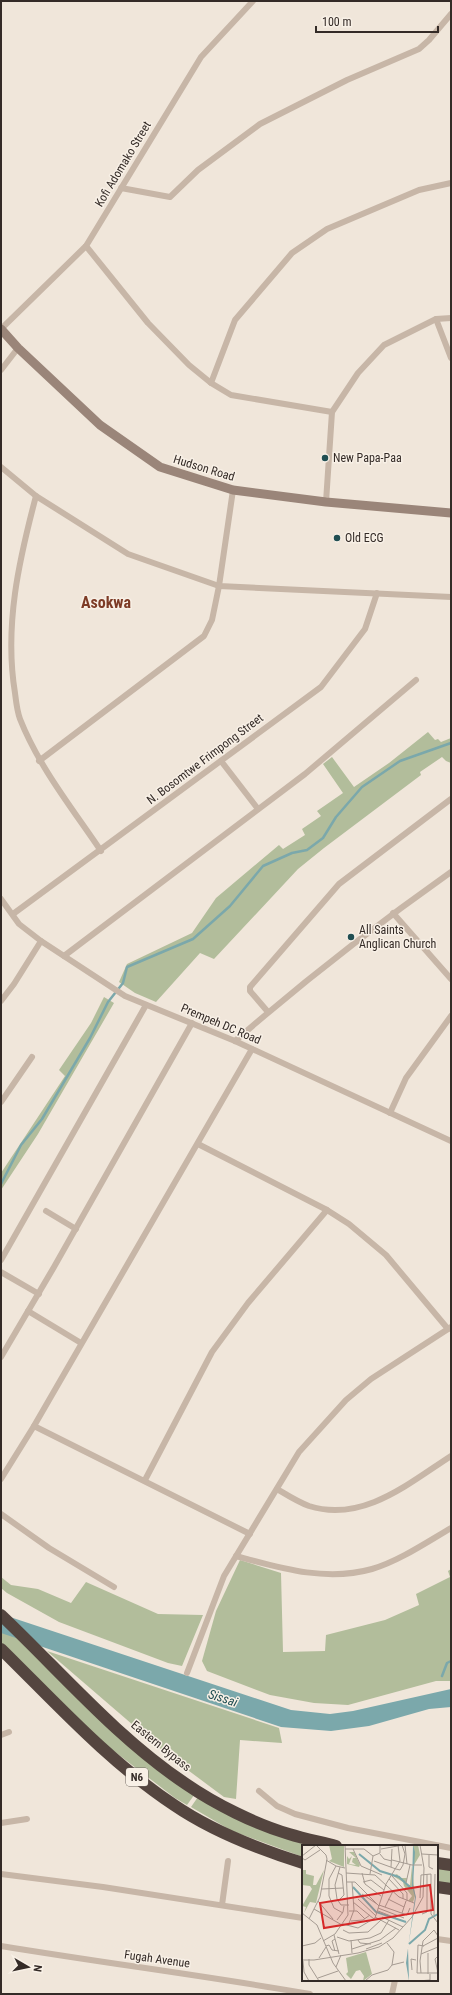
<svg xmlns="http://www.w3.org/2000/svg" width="452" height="1995" font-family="'Roboto Condensed',sans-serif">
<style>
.green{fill:#b2bd9b}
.water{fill:#7ba8ab}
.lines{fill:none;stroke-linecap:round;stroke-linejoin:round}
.stream{stroke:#7ba8ab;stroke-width:2.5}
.street{stroke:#c7b6a7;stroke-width:6}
.secondary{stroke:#9a8579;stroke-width:9}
.highway{stroke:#54453f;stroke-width:12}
.poi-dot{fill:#204e52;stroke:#f8f0e6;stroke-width:1.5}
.labels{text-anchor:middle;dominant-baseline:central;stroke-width:3;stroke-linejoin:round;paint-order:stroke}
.shield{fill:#f8f0e6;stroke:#6f6660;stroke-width:1}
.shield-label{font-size:11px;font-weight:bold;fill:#342b27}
.street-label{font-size:12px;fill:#342b27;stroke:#f8f0e6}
.poi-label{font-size:12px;fill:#342b27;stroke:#f8f0e6;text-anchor:start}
.water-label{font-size:13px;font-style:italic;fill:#204e52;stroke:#f8f0e6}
.district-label{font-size:16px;font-weight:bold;fill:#7d3b26;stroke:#f8f0e6}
.inset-river{fill:none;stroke:#7ba8ab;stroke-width:2}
.inset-road{fill:none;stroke:#a59b92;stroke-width:1}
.view{fill:#d62828;fill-opacity:0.15;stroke:#d62828;stroke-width:2}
.inset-edge{fill:none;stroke:#342b27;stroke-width:2}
</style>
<rect width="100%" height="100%" fill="#f0e6da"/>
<g class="green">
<polygon points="428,732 435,740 438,739 441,742 451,738 451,763 446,761 442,757 420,772 421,775 324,848 298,869 214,959 200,953 156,1002 135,993 119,982 127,964 192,933 216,898 279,845 283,849 305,835 302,829 321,816 317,811 343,793 323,764 332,757 354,787 389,763"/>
<polygon points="104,997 114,1003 38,1134 1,1190 1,1173 65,1076 59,1070 91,1023"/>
<polygon points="240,1560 281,1573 283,1652 325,1651 326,1635 385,1620 419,1605 416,1594 450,1577 448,1571 451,1569 451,1681 436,1681 348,1705 314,1703 270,1695 207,1671 202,1661 216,1611"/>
<polygon points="1,1577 11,1585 38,1589 71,1603 86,1582 158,1614 203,1615 182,1666 168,1663 59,1622 7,1593 1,1588"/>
<polygon points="1,1622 197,1791 187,1805 175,1798 106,1745 1,1643"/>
<polygon points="47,1651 279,1728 282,1743 240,1740 236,1799 224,1797 169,1756"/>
<polygon points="200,1794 320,1846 303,1846 303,1857 232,1831 191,1807"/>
<polygon points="437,1866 451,1868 451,1884 437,1882"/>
</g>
<polygon class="water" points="1,1614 291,1710 330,1714 353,1711 451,1689 451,1707 429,1709 369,1726 331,1731 281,1727 1,1633"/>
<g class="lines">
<g class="stream">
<polyline points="1,1184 21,1145 42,1119 90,1038 108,1002 123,983 127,967 193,939 230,906 263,866 292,853 307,850 323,838 336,817 362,787 400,761 451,743"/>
<polyline points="442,1676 447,1663 451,1661"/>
</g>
<g class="street">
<polyline points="121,188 170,197 198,170 260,124 347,80 419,49 429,40 451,14"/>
<polyline points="86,246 148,323 189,365 211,383 231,395 332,412"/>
<polyline points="436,319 451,358"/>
<polyline points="1,329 86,246 201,57 253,1"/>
<polyline points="1,370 18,348"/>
<polyline points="211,383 235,320 292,253 327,229 419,190 451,183"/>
<polyline points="1,467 36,496 128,554 219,586 451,597"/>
<path d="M36 496C19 560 4 626 15 693 16 701 17 711 20 719 39 767 72 808 101 851"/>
<polyline points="326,502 332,412 358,373 384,345 436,319 451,318"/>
<polyline points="39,761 204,636 212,620 219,586 233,490"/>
<polyline points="221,761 258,809"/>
<polyline points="1,899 19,924 41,941 125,996 235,1041 451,1141"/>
<polyline points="393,913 451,979"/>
<polyline points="13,914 321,687 365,629 377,593"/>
<polyline points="64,956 305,774 416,680"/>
<polyline points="1,1001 14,984 41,941"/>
<polyline points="268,1012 250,991 250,987 339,884 451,799"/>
<path d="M235 1041C304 981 376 925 451 872"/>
<polyline points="1,1102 32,1057"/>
<polyline points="390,1113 406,1078 451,1016"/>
<polyline points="198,1144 327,1210 349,1224 386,1255 448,1329"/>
<polyline points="46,1211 76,1229"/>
<polyline points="1,1260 146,1005"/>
<polyline points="1,1272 39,1294"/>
<polyline points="28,1311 81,1343"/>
<polyline points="1,1357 54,1267 192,1023"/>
<polyline points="34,1426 250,1534"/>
<polyline points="1,1479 34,1426 252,1049"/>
<polyline points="145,1480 212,1352 248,1303 327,1210"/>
<path d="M277 1489C287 1495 298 1502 309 1506 363 1523 409 1483 451 1456"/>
<polyline points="1,1514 49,1548 114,1587"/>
<path d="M236 1556C280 1568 326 1582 372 1569 399 1561 427 1542 451 1528"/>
<polyline points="187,1673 224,1576 299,1452 346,1400 371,1379 451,1327"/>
<polyline points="1,1735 9,1732"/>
<polyline points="259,1791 277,1806 295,1814 348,1828 451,1848"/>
<polyline points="1,1823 27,1819"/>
<polyline points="1,1874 103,1887 303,1918"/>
<polyline points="222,1905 228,1861"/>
<polyline points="437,1939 451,1941"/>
<path d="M1 1946C104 1963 207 1976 310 1994"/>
<polyline points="392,1994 395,1980"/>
</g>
<polyline class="secondary" points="1,329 18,348 100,425 160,467 233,490 326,502 451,513"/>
<g class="highway">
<path d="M1 1615C61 1672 117 1738 186 1784 215 1804 255 1824 289 1834 305 1839 321 1842 336 1846"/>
<path d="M1 1649C56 1703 109 1762 174 1805 212 1831 258 1849 303 1863"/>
<polyline points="437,1863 451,1865"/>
<polyline points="437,1887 451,1889"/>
</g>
</g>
<g class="poi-dot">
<circle cx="325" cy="458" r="4"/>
<circle cx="337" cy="538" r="4"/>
<circle cx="351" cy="937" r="4"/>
</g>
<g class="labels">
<rect class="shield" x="126" y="1768" width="22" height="18" rx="3"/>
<g class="shield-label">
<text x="137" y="1777">N6</text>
</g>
<g class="street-label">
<text transform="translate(123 164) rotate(-59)">Kofi Adomako Street</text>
<text transform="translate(204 468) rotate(17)">Hudson Road</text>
<text transform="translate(205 759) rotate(-37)">N. Bosomtwe Frimpong Street</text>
<text transform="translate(221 1024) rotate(23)">Prempeh DC Road</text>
<text transform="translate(161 1746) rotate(39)">Eastern Bypass</text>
<text transform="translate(157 1959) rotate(8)">Fugah Avenue</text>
</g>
<g class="poi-label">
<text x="333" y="458">New Papa-Paa</text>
<text x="345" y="538">Old ECG</text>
<text x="359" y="930">All Saints<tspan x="359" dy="14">Anglican Church</tspan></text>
</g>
<g class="water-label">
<text transform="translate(223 1698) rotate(18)">Sissai</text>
</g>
<g class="district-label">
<text x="106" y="602">Asokwa</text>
</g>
</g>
<g transform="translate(302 1845)">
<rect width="136" height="136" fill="#f0e6da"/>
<path d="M27 0H42V22L27 16 30 14ZM111 0H116L118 10 112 20ZM47 7H52L58 20 57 22 45 19V11L47 14 50 11 47 19 54 20 50 17 51 13H54ZM110 21 113 51 111 57 106 56 110 51 102 41 101 37 91 31 95 29 98 33H105L104 39 108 40ZM0 25H4V29L12 31 11 40H14L22 25 14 58 8 57 2 68 4 62 0 61 10 44 8 41 0 40ZM64 107 70 129 61 136 62 131 58 125 54 126 49 134 44 129 46 127 44 113Z" fill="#b2bd9b"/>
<path d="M111 0 113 7 111 40 114 52 106 103 107 136 104 118 113 52 110 41Z" fill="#7ba8ab"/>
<path class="inset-river" d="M57 9 78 26 97 32 110 44M51 42 74 67 104 77M107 99 123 85 127 74 136 69"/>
<path class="inset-road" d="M103 0 105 19M43 4H62L71 11 78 8V0M51 4 59 21 80 30M79 4 101 0M78 9 82 14 90 16M120 9 136 10M127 10V22L131 24M0 11 14 0M0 13 3 15 18 5M24 15 34 21 43 23M90 15 110 20H120M72 16 94 24M34 21 27 34V51L32 63 41 68M38 22 33 40 35 54 39 60H47M89 22 90 4M94 24 98 25 101 20 103 9 100 0M44 28 73 30 97 52 112 58M60 28 63 39 79 51M68 29 71 11M129 29V69L136 78M90 31 105 48V56M87 34 101 49V54M45 37H53L77 61M61 37 69 35 82 45M104 38 108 20M20 44 41 43M60 49 75 59M118 53 119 30 129 29M56 54 74 71M86 54 102 62M16 56 31 74M36 56 42 50 40 30 36 28M51 57 72 74M77 60 105 70 108 63M83 62 91 46M76 63 102 73M12 64 40 80M47 66H55L63 74M76 66 94 73M0 68 15 80 31 118 44 136M100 68 104 56M120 69 125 67V29M132 70 133 29M73 72 97 85M80 72 101 82M7 74 18 52 25 14 24 10 14 0M35 75 41 67 42 61M49 76 61 75 68 70M41 79 56 83 73 73 84 39 98 16 96 0M46 81 52 65 50 37M41 85 47 88 66 87 79 75M32 90 37 109M35 92 47 96 68 93 79 88 87 75M33 94 30 96 33 106M49 95 50 108M56 95 58 98 69 99M21 96 33 89 46 70 43 0M85 98 92 107 90 120M0 101 13 98 19 93M24 101 27 100 30 105 37 106M121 101 136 93M122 101 116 100 115 128H136M50 104 78 95 94 83M64 104 80 98M119 109 136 102M17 113 24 102M7 114V120L17 136M0 115H12L56 108 77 102 91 93 110 72 121 52 122 23 118 0M1 116 2 127 7 136M34 122 39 110M110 125 109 114 114 115M119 128 118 116 121 96 132 85 136 91M136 128 133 114 136 111M126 129V108M16 133 36 126M63 136 70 130 86 125 90 120 102 117M116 136 128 135V129"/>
<path class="view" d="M128 40 131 65 22 83 18 58Z"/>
<rect width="136" height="136" class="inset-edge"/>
</g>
<rect width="452" height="1995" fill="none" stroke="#342b27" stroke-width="4"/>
<g transform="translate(28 1967) rotate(99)" stroke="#f8f0e6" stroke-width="3" paint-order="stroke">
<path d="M0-3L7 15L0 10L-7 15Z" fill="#342b27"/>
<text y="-6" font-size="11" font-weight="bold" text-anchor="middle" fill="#342b27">N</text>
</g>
<path d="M316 26v6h122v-6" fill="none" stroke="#342b27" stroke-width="2"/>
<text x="322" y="26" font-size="12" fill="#342b27" stroke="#f8f0e6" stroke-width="3" paint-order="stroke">100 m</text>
</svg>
